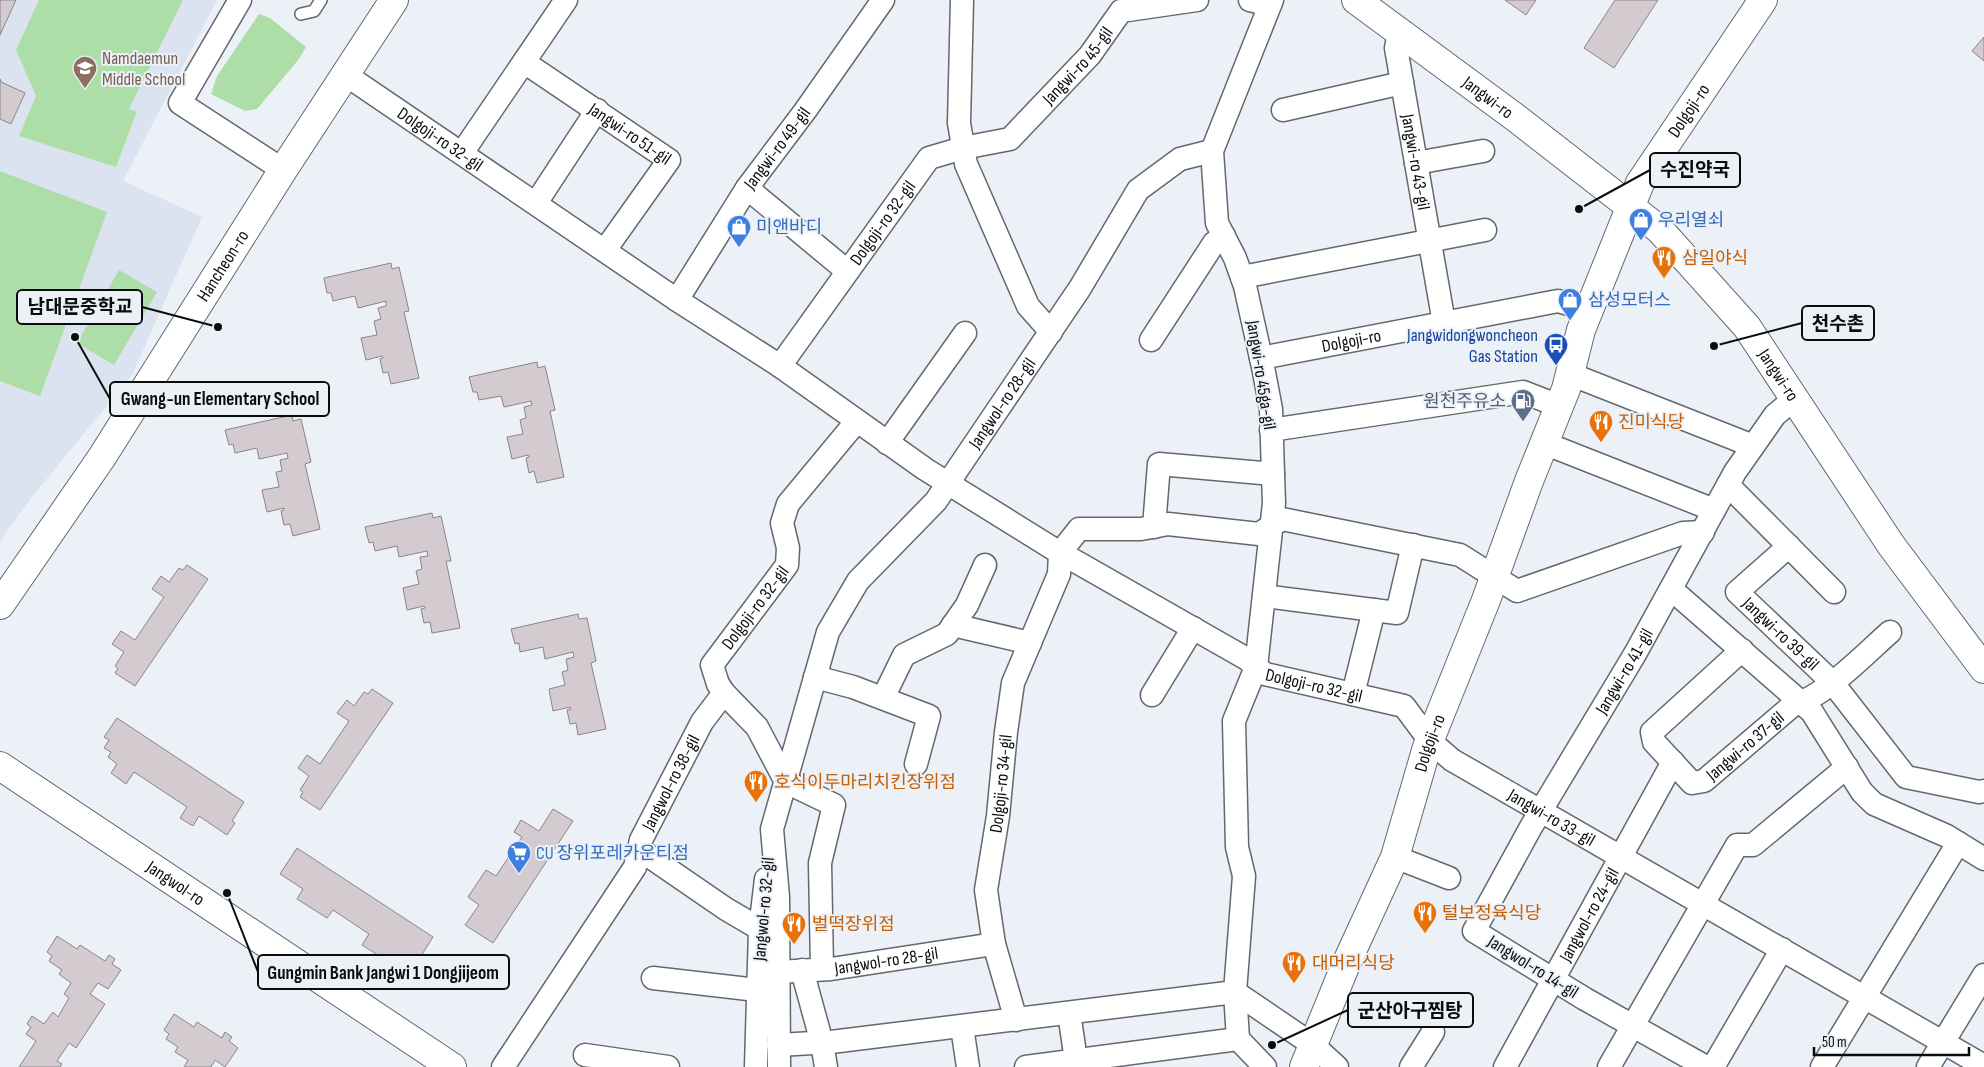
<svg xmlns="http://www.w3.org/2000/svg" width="1984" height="1067" font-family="'Sofia Sans Condensed','Noto Sans KR',sans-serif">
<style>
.built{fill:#dae3ef}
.green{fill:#aedea7}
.building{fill:#d3cbcf;stroke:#8b8488}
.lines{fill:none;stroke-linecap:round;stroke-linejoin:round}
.lane-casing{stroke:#64686e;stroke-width:14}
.street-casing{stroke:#64686e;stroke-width:25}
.secondary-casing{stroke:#64686e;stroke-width:30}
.lane{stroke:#fff;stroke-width:11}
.street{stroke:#fff;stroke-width:22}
.secondary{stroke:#fff;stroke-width:28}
.labels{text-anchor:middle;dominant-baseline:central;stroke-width:4;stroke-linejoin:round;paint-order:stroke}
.education-label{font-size:18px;fill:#785e54;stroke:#ecf0f7;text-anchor:start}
.street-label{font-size:18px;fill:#0b0c0e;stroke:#ecf0f7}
.shop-label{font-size:18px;fill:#366cbe;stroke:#ecf0f7;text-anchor:start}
.food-label{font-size:18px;fill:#c56008;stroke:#ecf0f7;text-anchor:start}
.transit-label{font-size:18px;fill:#164399;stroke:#ecf0f7;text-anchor:end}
.service-label{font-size:18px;fill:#4e5e75;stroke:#ecf0f7;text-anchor:end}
.leader{fill:none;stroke:#0b0c0e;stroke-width:2}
.callout-dot{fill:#0b0c0e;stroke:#ecf0f7;stroke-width:2}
.callout{fill:#ecf0f7;stroke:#0b0c0e;stroke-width:2}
.callout-label{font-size:19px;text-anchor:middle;font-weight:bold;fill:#0b0c0e}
</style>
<rect width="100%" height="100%" fill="#ecf0f7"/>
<polygon class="built" points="0,0 217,0 123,181 202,217 132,375 31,498 0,541"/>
<g class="green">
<polygon points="39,0 183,0 129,109 137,111 116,167 19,136 36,96 16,50"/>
<polygon points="259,14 270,18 306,47 299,59 257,109 245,111 211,94 217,76"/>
<polygon points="0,171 107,212 40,396 0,381"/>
<polygon points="119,270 157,292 114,365 77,343"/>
</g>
<g class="building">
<polygon points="0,0 16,0 0,35"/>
<polygon points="1505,0 1536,0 1526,15"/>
<polygon points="1615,0 1658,0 1614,68 1584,48"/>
<polygon points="1984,37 1984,61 1972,51"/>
<polygon points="0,79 1,82 25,93 11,124 0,119"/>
<polygon points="391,263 392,269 399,267 409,311 404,312 419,378 391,384 388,372 383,373 380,359 383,358 382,356 366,360 361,338 377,335 374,321 381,319 378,308 386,306 386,301 358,308 355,296 333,301 331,293 327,293 324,278"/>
<polygon points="537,362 538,368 545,366 555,410 550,411 564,477 537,483 534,471 529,473 526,458 529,457 528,455 512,459 507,437 523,434 520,420 526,418 524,407 532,405 531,401 504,407 501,396 479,400 477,392 473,392 469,377"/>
<polygon points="292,415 293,421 301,419 311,462 305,464 320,529 293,536 290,524 284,525 281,511 284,510 284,508 267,512 262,490 279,487 276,472 282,471 280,460 288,458 287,453 259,459 257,448 235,453 233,444 229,445 225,430"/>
<polygon points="432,513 433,518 441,516 451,561 446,561 460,628 432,633 430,622 424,623 421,609 425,608 424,606 407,610 403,588 419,584 416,571 422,569 420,557 428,556 427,551 399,557 397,546 375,551 373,542 369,543 365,527"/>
<polygon points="187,565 208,579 135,686 115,673 118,668 115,666 124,652 112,644 121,631 135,640 164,597 152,589 161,576 169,582 179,568 183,570"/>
<polygon points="578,614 579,619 587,618 596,661 591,663 606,729 578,735 576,723 570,724 567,710 571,709 570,707 553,711 549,689 565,685 562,672 568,670 566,659 574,657 573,652 545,659 543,647 520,652 519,643 515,644 511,629"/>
<polygon points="372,689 393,703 320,810 300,797 303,792 300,790 309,776 298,768 307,755 320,764 349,721 337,713 347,700 354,706 364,692 368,694"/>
<polygon points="117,718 244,802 232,821 235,823 227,835 199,816 193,826 180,818 187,807 134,772 126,784 111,773 117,764 108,757 111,752 104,748 109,740 104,737"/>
<polygon points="553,809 573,821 493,943 465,925 479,905 468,897 486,870 496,876 522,837 514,832 521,820 539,831"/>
<polygon points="297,848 433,937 414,967 400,958 395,966 362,945 369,934 333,910 327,918 297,899 303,889 280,874"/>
<polygon points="57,936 77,949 80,945 105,961 109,955 115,959 112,964 121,970 108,989 98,983 90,994 105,1004 76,1048 69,1043 57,1061 62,1064 60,1067 19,1067 36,1041 26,1034 31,1027 27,1024 32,1016 44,1024 53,1012 58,1017 69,998 64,994 71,983 59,974 62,970 49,961 52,956 47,952"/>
<polygon points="174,1014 194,1027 197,1022 222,1038 225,1032 232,1037 229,1041 238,1048 225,1067 215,1060 211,1067 184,1067 188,1060 175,1052 178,1047 166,1039 169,1034 164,1030"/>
</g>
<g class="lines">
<defs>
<polyline id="lane" points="301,14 314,11 321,0"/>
<g id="street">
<polyline points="240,0 180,103 283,170"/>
<polyline points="962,0 959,123 966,164 1028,306 1051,332"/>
<polyline points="1250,0 1270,5"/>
<path id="s1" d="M1399 32 1396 48 1444 323"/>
<path id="s2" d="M524 62 669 160 605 250"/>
<path id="s3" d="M346 75 677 300 780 366 925 469 1052 548 1247 659 1265 674 1404 706 1430 741 1452 760 1984 1066"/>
<polyline points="1283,110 1402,83"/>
<polyline points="462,153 566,0"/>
<polyline points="1416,163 1483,151"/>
<polyline points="747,188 847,271"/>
<polyline points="536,203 597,110"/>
<polyline points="1242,277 1485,230"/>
<path id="s4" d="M677 300 747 188 805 111 883 0"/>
<polyline points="1151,340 1214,243 1224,236"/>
<path id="s5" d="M1261 358 1558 301 1589 310"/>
<path id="s6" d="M780 366 929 158 963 148 1010 139 1090 55 1121 11 1197 0"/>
<polyline points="1570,374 1753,446"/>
<polyline points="1271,430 1523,392 1559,406"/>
<polyline points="887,443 965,333"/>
<polyline points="1544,443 1714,510"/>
<polyline points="1728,485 1834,592"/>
<polyline points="1154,527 1159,464 1273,474"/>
<path id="s7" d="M1789 546 1737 592 1832 682 1906 777 1979 792 1984 791"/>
<polyline points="1671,589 1812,712 1862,792 1874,804 1947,836 1984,859"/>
<polyline points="1264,596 1397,613 1413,545"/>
<polyline points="953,625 967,605 985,565"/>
<path id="s8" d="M1742 650 1652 732 1654 742 1692 783 1704 781 1793 705C1824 697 1866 653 1890 632"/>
<polyline points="815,677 853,687 929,716 916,764"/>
<polyline points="1353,694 1374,610"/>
<polyline points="1152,695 1193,628"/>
<polyline points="883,698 904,655 947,634 953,625 1030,643"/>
<polyline points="640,850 726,909 760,929"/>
<polyline points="1395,857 1449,878"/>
<path id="s9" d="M822 969 820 863 834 805 786 782 757 727 724 693 718 684 712 665 787 565 788 548 782 523 788 504 856 422"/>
<polyline points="802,970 822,1043 826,1067"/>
<path id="s10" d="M778 972 831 969 994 944"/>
<polyline points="653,978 757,990"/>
<polyline points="1069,1013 1077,1067"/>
<path id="s11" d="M1016 1020 994 944 986 890 998 816 1006 732 1013 683 1059 574 1060 553 1079 529H1141L1168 524 1259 534 1282 519 1460 555 1517 591 1683 533 1703 532"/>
<polyline points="962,1027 968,1067"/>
<polyline points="1238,1039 1235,992 1244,876 1237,847 1234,721 1256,667 1274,503 1273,474 1271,409 1263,367 1245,286 1235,258 1217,223 1212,151 1272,0"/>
<polyline points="778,1045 831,1042 1235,992 1313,1045 1337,1067"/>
<polyline points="585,1055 668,1067"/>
<path id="s12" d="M503 1067 635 867 641 840 702 722 724 693"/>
<polyline points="756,1067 760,929 766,879"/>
<path id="s13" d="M779 1067 778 897 772 829 828 632 858 581 936 501 1080 288 1138 190 1180 159 1212 151"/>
<polyline points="1026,1067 1238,1039 1265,1067"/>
<polyline points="1411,1067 1433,1032"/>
<path id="s14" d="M1505 1067 1673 762"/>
<polyline points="1609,1067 1737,845 1753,845 1847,767"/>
<path id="s15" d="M1706 1067 1585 999 1474 931 1531 827 1635 654 1735 472 1775 415 1794 399"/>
<polyline points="1713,1067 1782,949"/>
<polyline points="1822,1067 1958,843"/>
<polyline points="1928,1067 1984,975"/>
</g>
<g id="secondary">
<path id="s16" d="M1356 0 1516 118 1660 230 1747 327 1891 545 1984 669"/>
<path id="s17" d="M0 605 102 457 283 170 394 0"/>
<path id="s18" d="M0 766 452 1067"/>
<path id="s19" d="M1304 1067 1346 964 1395 857 1427 747 1486 600 1529 481 1566 389 1581 330 1640 183 1763 0"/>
</g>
</defs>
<use href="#lane" class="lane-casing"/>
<use href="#street" class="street-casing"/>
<use href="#secondary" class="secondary-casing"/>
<use href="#lane" class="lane"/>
<use href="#street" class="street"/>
<use href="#secondary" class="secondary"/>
</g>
<defs>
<symbol id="school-pin" viewBox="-11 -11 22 30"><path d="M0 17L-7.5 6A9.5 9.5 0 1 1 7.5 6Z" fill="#8d6e63" stroke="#ecf0f7"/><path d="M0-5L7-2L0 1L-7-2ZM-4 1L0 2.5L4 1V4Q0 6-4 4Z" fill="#fff"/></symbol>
<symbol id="shop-pin" viewBox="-11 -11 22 30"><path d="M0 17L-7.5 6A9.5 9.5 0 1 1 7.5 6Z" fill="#3f7fe0" stroke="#ecf0f7"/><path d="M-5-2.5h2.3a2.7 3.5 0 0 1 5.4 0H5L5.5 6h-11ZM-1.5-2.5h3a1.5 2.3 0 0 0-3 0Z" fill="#fff"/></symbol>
<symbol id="restaurant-pin" viewBox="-11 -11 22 30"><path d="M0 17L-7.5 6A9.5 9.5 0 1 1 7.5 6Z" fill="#e8710a" stroke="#ecf0f7"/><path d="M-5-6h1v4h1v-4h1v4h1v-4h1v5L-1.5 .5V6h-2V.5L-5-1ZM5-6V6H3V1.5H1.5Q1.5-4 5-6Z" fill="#fff"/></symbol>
<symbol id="bus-pin" viewBox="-11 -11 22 30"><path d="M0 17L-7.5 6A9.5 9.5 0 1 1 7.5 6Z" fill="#1a4fb4" stroke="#ecf0f7"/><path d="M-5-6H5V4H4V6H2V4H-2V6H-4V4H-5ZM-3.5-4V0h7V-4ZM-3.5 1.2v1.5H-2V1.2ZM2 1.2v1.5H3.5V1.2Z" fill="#fff"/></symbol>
<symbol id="fuel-pin" viewBox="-11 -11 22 30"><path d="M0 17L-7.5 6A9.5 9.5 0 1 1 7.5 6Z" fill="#5c6f8a" stroke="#ecf0f7"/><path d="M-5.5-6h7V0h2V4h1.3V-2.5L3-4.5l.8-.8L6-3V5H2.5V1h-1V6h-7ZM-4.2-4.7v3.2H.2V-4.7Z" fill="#fff"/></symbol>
<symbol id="supermarket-pin" viewBox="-11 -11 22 30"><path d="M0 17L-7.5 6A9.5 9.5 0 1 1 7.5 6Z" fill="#3f7fe0" stroke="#ecf0f7"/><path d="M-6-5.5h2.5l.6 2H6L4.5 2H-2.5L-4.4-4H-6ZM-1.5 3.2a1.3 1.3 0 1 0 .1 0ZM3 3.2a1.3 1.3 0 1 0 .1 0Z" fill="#fff"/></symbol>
</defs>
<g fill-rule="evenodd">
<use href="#school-pin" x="71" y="54" width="28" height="38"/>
<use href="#shop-pin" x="1627" y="206" width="28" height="38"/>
<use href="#shop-pin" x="725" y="213" width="28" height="38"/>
<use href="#restaurant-pin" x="1650" y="244" width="28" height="38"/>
<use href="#shop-pin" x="1556" y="286" width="28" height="38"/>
<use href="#bus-pin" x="1542" y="331" width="28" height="38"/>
<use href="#fuel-pin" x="1509" y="387" width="28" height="38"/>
<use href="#restaurant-pin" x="1587" y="408" width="28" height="38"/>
<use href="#restaurant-pin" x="742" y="768" width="28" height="38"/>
<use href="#supermarket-pin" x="505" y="839" width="28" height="38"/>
<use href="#restaurant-pin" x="1411" y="899" width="28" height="38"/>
<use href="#restaurant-pin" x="780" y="910" width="28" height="38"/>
<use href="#restaurant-pin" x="1280" y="949" width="28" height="38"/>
</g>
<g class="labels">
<g class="education-label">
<text x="102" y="58">Namdaemun<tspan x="102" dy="21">Middle School</tspan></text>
</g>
<g class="street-label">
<text stroke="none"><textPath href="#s6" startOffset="439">Jangwi-ro 45-gil</textPath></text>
<text stroke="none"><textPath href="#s16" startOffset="164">Jangwi-ro</textPath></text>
<text stroke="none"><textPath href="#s19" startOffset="1034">Dolgoji-ro</textPath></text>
<text stroke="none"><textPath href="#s2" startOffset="128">Jangwi-ro 51-gil</textPath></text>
<text stroke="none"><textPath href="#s3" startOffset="114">Dolgoji-ro 32-gil</textPath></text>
<text stroke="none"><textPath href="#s4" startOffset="182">Jangwi-ro 49-gil</textPath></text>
<text stroke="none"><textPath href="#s1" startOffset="132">Jangwi-ro 43-gil</textPath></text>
<text stroke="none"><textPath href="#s6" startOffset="176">Dolgoji-ro 32-gil</textPath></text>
<text stroke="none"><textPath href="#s17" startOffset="406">Hancheon-ro</textPath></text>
<text stroke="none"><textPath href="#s5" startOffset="92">Dolgoji-ro</textPath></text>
<text transform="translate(1261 375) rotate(81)">Jangwi-ro 45ga-gil</text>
<text stroke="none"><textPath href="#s16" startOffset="569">Jangwi-ro</textPath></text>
<text stroke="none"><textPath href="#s13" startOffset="732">Jangwol-ro 28-gil</textPath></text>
<text stroke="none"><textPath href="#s9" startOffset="431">Dolgoji-ro 32-gil</textPath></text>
<text stroke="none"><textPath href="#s7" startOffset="130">Jangwi-ro 39-gil</textPath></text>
<text stroke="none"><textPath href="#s15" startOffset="569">Jangwi-ro 41-gil</textPath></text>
<text stroke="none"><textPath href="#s3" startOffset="1148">Dolgoji-ro 32-gil</textPath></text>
<text stroke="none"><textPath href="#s19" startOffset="348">Dolgoji-ro</textPath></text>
<text stroke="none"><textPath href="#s8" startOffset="254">Jangwi-ro 37-gil</textPath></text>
<text stroke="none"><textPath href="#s12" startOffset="332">Jangwol-ro 38-gil</textPath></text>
<text stroke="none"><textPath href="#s11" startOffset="241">Dolgoji-ro 34-gil</textPath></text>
<text stroke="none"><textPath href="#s3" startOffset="1428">Jangwi-ro 33-gil</textPath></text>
<text stroke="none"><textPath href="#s18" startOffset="211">Jangwol-ro</textPath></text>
<text transform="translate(764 909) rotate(-85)">Jangwol-ro 32-gil</text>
<text stroke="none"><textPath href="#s14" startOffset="174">Jangwol-ro 24-gil</textPath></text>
<text stroke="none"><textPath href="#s10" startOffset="109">Jangwol-ro 28-gil</textPath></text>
<text transform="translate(1533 967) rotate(32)">Jangwol-ro 14-gil</text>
</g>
<g class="shop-label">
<text x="1658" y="220">우리열쇠</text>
<text x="756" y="227">미앤바디</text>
<text x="1588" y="300">삼성모터스</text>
<text x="536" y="853">CU 장위포레카운티점</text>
</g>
<g class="food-label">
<text x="1682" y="258">삼일야식</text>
<text x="1618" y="422">진미식당</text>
<text x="774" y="782">호식이두마리치킨장위점</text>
<text x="1442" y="913">털보정육식당</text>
<text x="812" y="924">벌떡장위점</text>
<text x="1312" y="963">대머리식당</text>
</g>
<g class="transit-label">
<text x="1538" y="335">Jangwidongwoncheon<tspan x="1538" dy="21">Gas Station</tspan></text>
</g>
<g class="service-label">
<text x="1506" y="401">원천주유소</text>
</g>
</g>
<path class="leader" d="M1579 209L1650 170M218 327L142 307M1714 346L1802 323M75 337L110 399M227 893L258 972M1272 1045L1348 1010"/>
<g class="callout-dot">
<circle cx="1579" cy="209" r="5"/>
<circle cx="218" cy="327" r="5"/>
<circle cx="1714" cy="346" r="5"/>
<circle cx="75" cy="337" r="5"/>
<circle cx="227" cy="893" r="5"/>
<circle cx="1272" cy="1045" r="5"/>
</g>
<g class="callout">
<rect x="1650" y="153" width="90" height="34" rx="5"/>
<rect x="17" y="290" width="125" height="34" rx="5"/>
<rect x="1802" y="306" width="72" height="34" rx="5"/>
<rect x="110" y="382" width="219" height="34" rx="5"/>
<rect x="258" y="955" width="251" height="34" rx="5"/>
<rect x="1348" y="993" width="125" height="34" rx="5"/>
</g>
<g class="callout-label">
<text x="1695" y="176">수진약국</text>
<text x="80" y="313">남대문중학교</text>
<text x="1838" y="330">천수촌</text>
<text x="220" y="405">Gwang-un Elementary School</text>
<text x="383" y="979">Gungmin Bank Jangwi 1 Dongjijeom</text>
<text x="1410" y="1017">군산아구찜탕</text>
</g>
<path d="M1814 1047v8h155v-8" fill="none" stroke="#0b0c0e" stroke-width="2.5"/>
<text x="1822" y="1047" font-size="15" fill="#0b0c0e" stroke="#ecf0f7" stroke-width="4" paint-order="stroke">50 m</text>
</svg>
